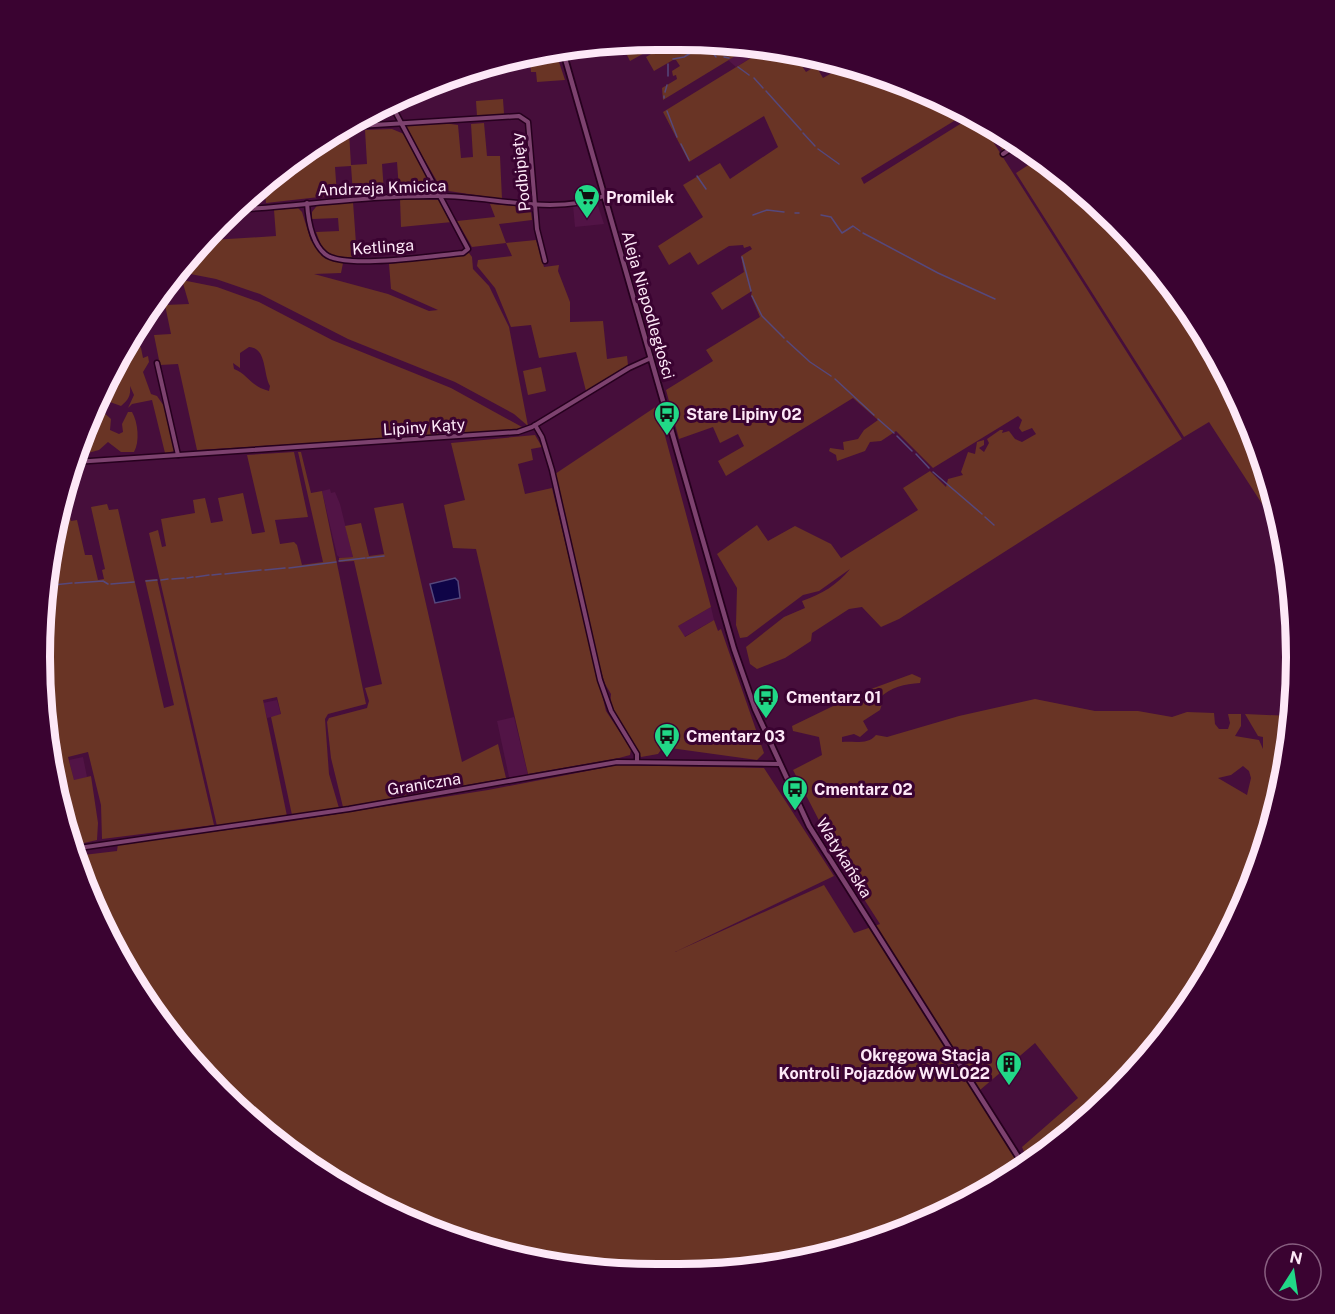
<svg xmlns="http://www.w3.org/2000/svg" width="1335" height="1314" font-family="'Public Sans',sans-serif">
<style>
.built{fill:#521446}
.green{fill:#693425;fill-rule:evenodd}
.water{fill:#0f0447;stroke:#56487c;stroke-width:1.5}
.lines{fill:none;stroke-linecap:round;stroke-linejoin:round}
.stream{stroke:#56487c;stroke-width:1.5}
.minor-casing{stroke:#26001e;stroke-width:7}
.tertiary-casing{stroke:#26001e;stroke-width:8}
.minor{stroke:#7d426f;stroke-width:4}
.tertiary{stroke:#7d426f;stroke-width:4.5}
.labels{text-anchor:middle;dominant-baseline:central;stroke-width:6;stroke-linejoin:round;paint-order:stroke}
.street-label{font-size:16px;fill:#fde8f7;stroke:#3a0331}
.poi-label{font-size:16px;font-weight:bold;fill:#fde8f7;stroke:#3a0331;text-anchor:start}
.rim{fill:none;stroke:#fde8f7;stroke-width:8}
</style>
<rect width="100%" height="100%" fill="#460e3b"/>
<g class="built">
<polygon points="755,44 769,47 736,67 728,60"/>
<polygon points="597,203 604,224 575,227 573,205"/>
<polygon points="330,489 331,493 335,492 340,504 353,557 340,558 337,555 322,491"/>
<polygon points="711,607 714,620 684,637 678,626"/>
<polygon points="277,700 281,715 267,718 263,703"/>
<polygon points="514,717 528,775 512,778 509,777 497,721"/>
<polygon points="83,757 87,777 74,781 69,760"/>
</g>
<g class="green">
<polygon points="657,39 668,40 630,61 621,43"/>
<polygon points="674,40 755,44 663,100 662,88 677,79 676,75 673,76 672,71 680,66 676,60 673,60 654,71 646,57"/>
<path d="M769 47 815 58 802 66 806 72 816 66 823 78 846 65 877 72 967 113 861 178 864 184 973 116 978 118 1182 439 899 619 881 627 862 607 849 609 812 633 811 641 785 658 757 669 750 664 746 647 784 617 805 608 802 601C822 594 837 585 850 569L819 591 803 595 747 637 740 638 736 625 737 588 717 554 757 525 768 541 795 526 831 544 841 558 918 510 903 488 930 471 946 487 948 479 963 475 961 472 968 452 975 454 977 442 984 440V445L979 448 984 452 989 443 987 439 1000 430H1003L1002 433 1009 431 1015 439 1022 442 1036 434 1032 428 1022 432 1019 428 1022 420 1018 416 933 468 896 431 881 441 870 442 865 451 837 461 836 455 829 451 830 448 844 450 843 442 858 439 864 430 878 420 853 398 726 476 718 461 744 446 738 434 720 443 713 427 679 439 666 390 713 361 706 350 760 317 751 296 752 291 722 310 711 293 744 272 741 256 752 249 750 246 744 248 743 245 729 246 698 265 690 252 669 265 658 246 703 217 683 185 720 163 730 179 778 147 764 116 689 162 663 112Z"/>
<polygon points="555,50 565,80 537,82 536,72 531,72 529,53"/>
<polygon points="503,99 504,114 477,116 476,101"/>
<polygon points="983,120 987,122 1015,142 1003,151"/>
<polygon points="436,122 458,125 461,158 473,157 471,124 484,123 487,156 500,156 502,199 442,190 405,126"/>
<path d="M392 129 404 134 435 187 433 194H409L399 190 397 162 382 164 384 192 353 194 351 166 335 167 337 195 266 203 264 184C289 163 315 133 349 132L351 165 367 164 365 130Z"/>
<polygon points="1033,155 1086,193 1169,281 1232,384 1275,497 1281,533 1209,422 1184,437 1016,173 1036,160"/>
<polygon points="400,199 439,200 452,222 401,227"/>
<polygon points="353,202 357,257 339,258 323,250 316,232 339,231 338,218 312,219 312,212 319,203"/>
<polygon points="490,204 528,207 531,212 532,220 499,224 506,243 536,240 544,267 559,265 558,271 570,302 570,322 603,321 607,359 627,356 628,365 586,391 576,352 539,358 531,325 511,327 495,288 477,266 478,260 512,256 506,243 472,247 457,221 495,217"/>
<path d="M298 208 302 212 311 241 314 240C320 255 328 260 343 263L341 273 314 274 388 294 429 311 438 310 391 289 389 264 469 253 472 257 473 269 489 286 509 327 528 426 514 414 455 382 348 339 260 294 216 279 180 272V269L211 231 212 240 276 236 274 210Z"/>
<path d="M182 280 217 287 259 302 332 340 451 388 522 427 512 431 197 450 178 364 160 365 154 335 171 334 165 305 189 304ZM249 347C267 348 263 374 270 386L269 391C251 387 248 374 234 369L233 363 240 368V353Z"/>
<path d="M133 333V338L141 348 143 358 148 356 149 362 143 372 151 394 157 396 164 406 175 451 165 453 152 400 132 404 128 408 134 395 130 386C131 396 128 400 121 406L110 402 102 411 111 419 110 430 119 434 123 432 122 424 128 412H132C138 422 140 442 134 452H121L108 442 99 450 88 453 81 448 94 440 89 416Z"/>
<polygon points="541,367 546,391 528,395 523,371"/>
<polygon points="657,406 711,607 678,626 685,637 714,620 718,631 721,629 764,753 757,760 663,747 658,754 641,757 610,705 611,694 605,684 594,648 555,474"/>
<polygon points="535,435 542,447 531,449 533,460 518,464 525,494 552,488 606,711 631,749 630,755 619,758 528,774 476,549 453,548 444,505 465,500 451,443"/>
<polygon points="294,452 308,517 275,520 280,544 294,542 297,545 302,565 323,562 298,452 301,452 311,493 322,491 366,704 328,714 325,719 329,774 339,808 292,815 271,717 281,714 277,697 263,700 287,816 217,826 149,533 158,530 162,547 166,546 161,519 195,513 193,500 205,498 211,523 223,521 218,498 243,493 252,534 265,532 247,455"/>
<polygon points="65,499 71,521 77,520 85,555 92,555 98,580 104,579 102,570 105,569 91,507 107,504 109,510 118,509 164,708 174,705 145,580 157,579 214,825 102,839 101,805 88,752 68,757 74,780 91,776 98,823 97,840 71,846 60,817 40,697 44,576"/>
<polygon points="403,503 462,762 498,744 506,778 343,807 331,758 327,722 329,718 367,708 369,701 365,688 382,684 354,561 339,562 339,558 353,557 345,526 361,523 369,556 384,554 374,508"/>
<path d="M912 674 921 678 920 683C905 684 890 687 880 698L882 704 880 710 863 721 868 730 860 737 854 734 842 737V742C854 741 868 745 876 735L887 737 959 716 1035 699 1095 711H1138L1172 717 1187 712 1214 713 1215 724 1219 729H1228L1230 723 1228 714H1241V726L1235 736 1259 740 1263 749V737L1258 736 1245 714 1291 716V738L1263 856 1213 966 1142 1065 1081 1122 1075 1111 1027 1159 1022 1147 1078 1098 1035 1043 980 1090 1022 1167 951 1211 838 1254 718 1274 577 1270 459 1242 348 1192 250 1122 167 1033 103 930 75 856 117 851 118 844 274 824 488 790 618 765 764 768 834 876 675 952 824 885 854 933 880 924 842 865 793 770 822 755 819 737 793 731 792 726 860 693ZM1243 766 1249 771 1251 778 1247 795 1218 778 1231 775Z"/>
</g>
<polygon class="water" points="455,578 458,581 460,598 435,603 430,584"/>
<g class="lines">
<g class="stream">
<polyline points="625,42 640,53"/>
<polyline points="709,49 716,57"/>
<polyline points="724,57 729,58"/>
<polyline points="673,59 684,57 706,44"/>
<polyline points="668,64 668,76"/>
<polyline points="738,67 749,75"/>
<polyline points="754,78 763,88"/>
<polyline points="766,91 801,130"/>
<polyline points="665,92 667,85"/>
<polyline points="664,98 664,96"/>
<polyline points="667,111 677,137"/>
<polyline points="803,133 815,146"/>
<polyline points="681,144 689,160"/>
<polyline points="818,149 839,164"/>
<polyline points="697,176 706,189"/>
<polyline points="795,213 799,213"/>
<polyline points="753,215 767,210 784,212"/>
<polyline points="821,215 831,217 842,233 853,226 860,231"/>
<polyline points="863,233 938,273 995,299"/>
<polyline points="742,257 751,291"/>
<polyline points="752,296 762,316 784,338"/>
<polyline points="787,341 810,362 831,376"/>
<polyline points="835,379 874,415"/>
<polyline points="878,419 894,433"/>
<polyline points="897,436 912,451"/>
<polyline points="916,454 929,468"/>
<polyline points="933,472 982,514"/>
<polyline points="985,517 994,525"/>
<polyline points="367,558 384,556"/>
<polyline points="339,561 365,558"/>
<polyline points="289,568 336,562"/>
<polyline points="265,570 285,568"/>
<polyline points="225,574 261,570"/>
<polyline points="212,575 221,574"/>
<polyline points="196,577 209,575"/>
<polyline points="187,578 193,577"/>
<polyline points="172,579 184,578"/>
<polyline points="161,580 168,579"/>
<polyline points="146,581 157,580"/>
<polyline points="75,583 103,581 108,584"/>
<polyline points="111,584 134,582"/>
<polyline points="44,586 72,583"/>
</g>
<defs>
<g id="minor">
<polyline points="812,64 821,59"/>
<polyline points="462,73 474,72 478,69"/>
<polyline points="343,127 519,116 528,122 537,229 545,261"/>
<polyline points="1003,154 1018,144"/>
<path d="M307 203C308 219 312 243 325 254 344 270 437 255 463 253L468 249 390 102"/>
<path d="M233 210C302 206 370 195 439 196 493 196 552 216 604 196"/>
<polyline points="157,363 178,455"/>
<polyline points="535,425 542,437 552,470 600,680 611,711 637,754 637,761"/>
<polyline points="75,462 518,432 532,427 629,368 651,358"/>
<polyline points="72,849 349,809 617,762 780,764"/>
</g>
<polyline id="tertiary" points="562,48 734,649 755,709 809,826 1024,1166"/>
</defs>
<use href="#minor" class="minor-casing"/>
<use href="#tertiary" class="tertiary-casing"/>
<use href="#minor" class="minor"/>
<use href="#tertiary" class="tertiary"/>
</g>
<defs>
<symbol id="supermarket-pin" viewBox="-11 -11 22 30"><path d="M0 17L-7.5 6A9.5 9.5 0 1 1 7.5 6Z" fill="#21d887" stroke="#3a0331"/><path d="M-6-5.5h2.5l.6 2H6L4.5 2H-2.5L-4.4-4H-6ZM-1.5 3.2a1.3 1.3 0 1 0 .1 0ZM3 3.2a1.3 1.3 0 1 0 .1 0Z" fill="#111"/></symbol>
<symbol id="bus-pin" viewBox="-11 -11 22 30"><path d="M0 17L-7.5 6A9.5 9.5 0 1 1 7.5 6Z" fill="#21d887" stroke="#3a0331"/><path d="M-5-6H5V4H4V6H2V4H-2V6H-4V4H-5ZM-3.5-4V0h7V-4ZM-3.5 1.2v1.5H-2V1.2ZM2 1.2v1.5H3.5V1.2Z" fill="#111"/></symbol>
<symbol id="building-pin" viewBox="-11 -11 22 30"><path d="M0 17L-7.5 6A9.5 9.5 0 1 1 7.5 6Z" fill="#21d887" stroke="#3a0331"/><path d="M-4-6H4V6H1V3H-1V6H-4ZM-2.5-4.3h1.7v1.8h-1.7ZM.8-4.3h1.7v1.8H.8ZM-2.5-1h1.7V.8h-1.7ZM.8-1h1.7V.8H.8Z" fill="#111"/></symbol>
</defs>
<g fill-rule="evenodd">
<use href="#supermarket-pin" x="572" y="182" width="30" height="40"/>
<use href="#bus-pin" x="652" y="399" width="30" height="40"/>
<use href="#bus-pin" x="751" y="682" width="30" height="40"/>
<use href="#bus-pin" x="652" y="721" width="30" height="40"/>
<use href="#bus-pin" x="780" y="774" width="30" height="40"/>
<use href="#building-pin" x="994" y="1049" width="30" height="40"/>
</g>
<g class="labels">
<g class="street-label">
<text transform="translate(521 172) rotate(-96)">Podbipięty</text>
<text transform="translate(382 188) rotate(-2)">Andrzeja Kmicica</text>
<text transform="translate(383 247) rotate(-4)">Ketlinga</text>
<text transform="translate(648 305) rotate(74)">Aleja Niepodległości</text>
<text transform="translate(424 427) rotate(-4)">Lipiny Kąty</text>
<text transform="translate(424 784) rotate(-9)">Graniczna</text>
<text transform="translate(844 858) rotate(58)">Watykańska</text>
</g>
<g class="poi-label">
<text x="606" y="197">Promilek</text>
<text x="686" y="414">Stare Lipiny 02</text>
<text x="786" y="697">Cmentarz 01</text>
<text x="686" y="736">Cmentarz 03</text>
<text x="814" y="789">Cmentarz 02</text>
<text x="990" y="1055" text-anchor="end">Okręgowa Stacja<tspan x="990" dy="18">Kontroli Pojazdów WWL022</tspan></text>
</g>
</g>
<path d="M0 0H1335V1314H0ZM657 50H679A607 607 0 0 1 1286 657V657A607 607 0 0 1 679 1264H657A607 607 0 0 1 50 657V657A607 607 0 0 1 657 50Z" fill="#3a0331" fill-rule="evenodd"/>
<path class="rim" d="M657 50H679A607 607 0 0 1 1286 657V657A607 607 0 0 1 679 1264H657A607 607 0 0 1 50 657V657A607 607 0 0 1 657 50Z"/>
<g transform="translate(1293 1272) rotate(12)"><circle r="28" fill="#3a0331" stroke="#885f80" stroke-width="1.5"/>
<path d="M0-4.5L10 22L0 15L-10 22Z" fill="#21d887"/>
<text y="-9" font-size="16" font-weight="bold" text-anchor="middle" fill="#fde8f7">N</text>
</g>
</svg>
